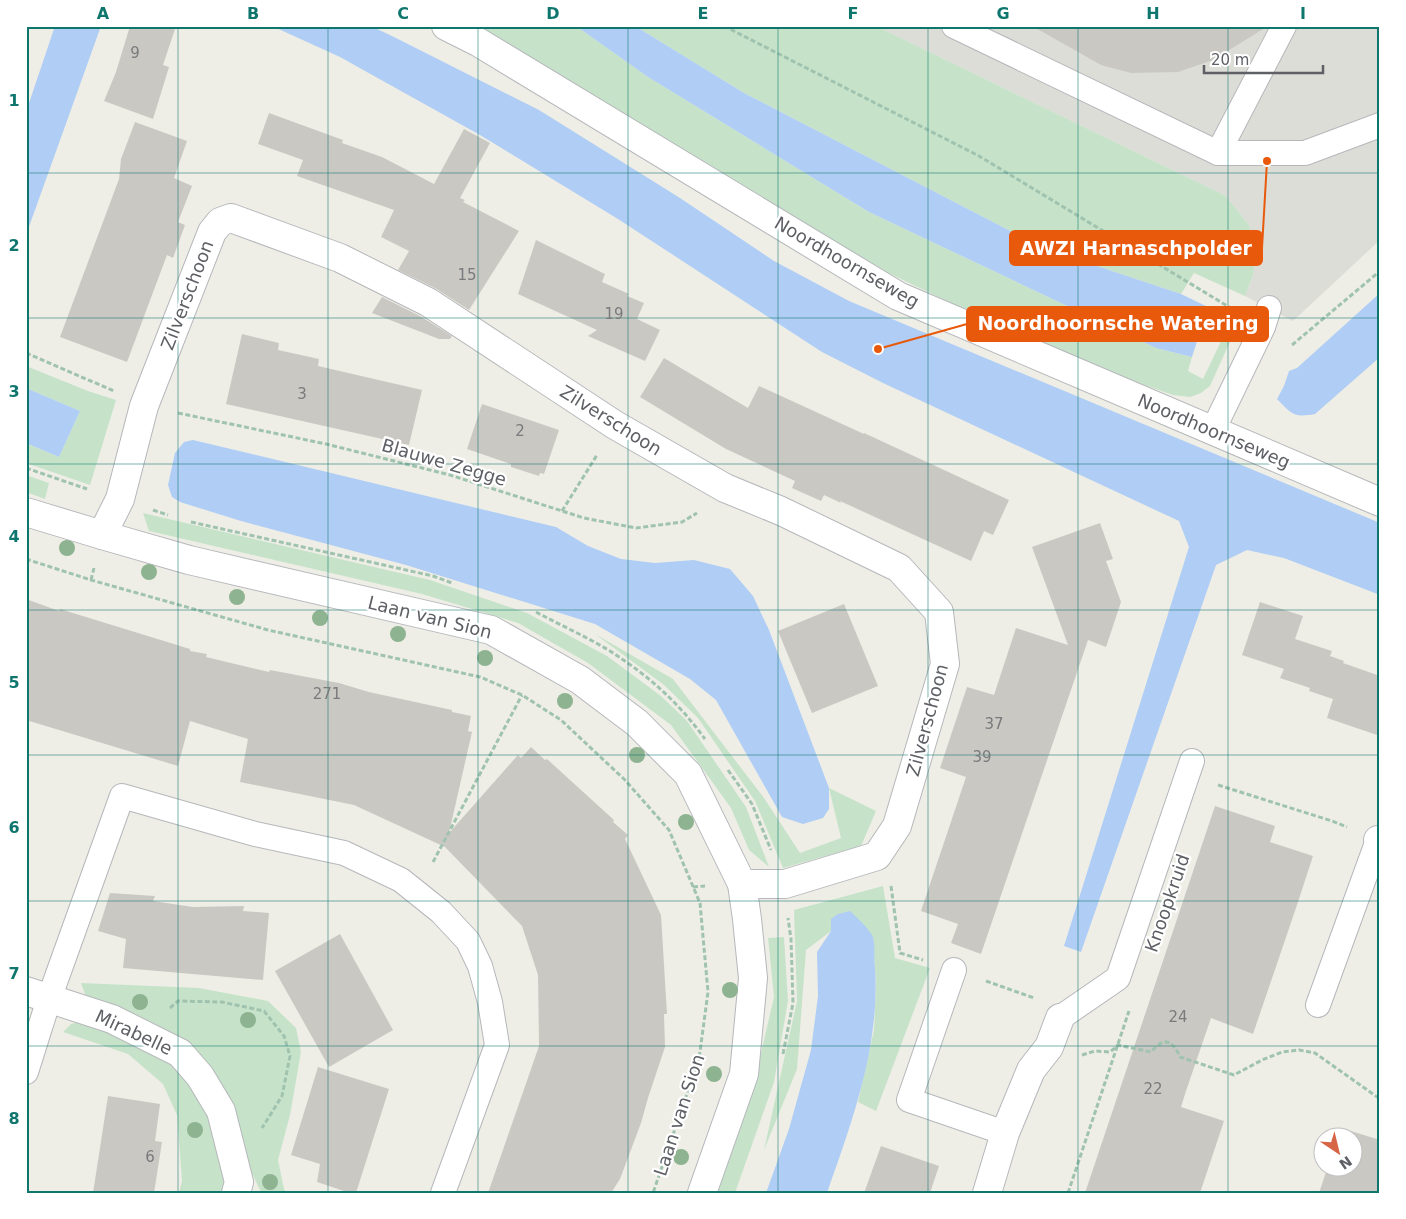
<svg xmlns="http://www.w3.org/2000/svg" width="1406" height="1219" font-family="'DejaVu Sans',sans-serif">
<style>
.industrial{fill:#ddddd8}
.green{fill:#c6e3ca}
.water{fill:#afcdf5}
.building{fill:#cac8c3}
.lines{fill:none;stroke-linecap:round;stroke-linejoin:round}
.lane-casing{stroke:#b6b7bb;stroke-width:26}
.street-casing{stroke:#b6b7bb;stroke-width:30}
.secondary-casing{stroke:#b5b7bc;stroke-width:30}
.path{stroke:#a0c3af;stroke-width:3;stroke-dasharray:5 2.5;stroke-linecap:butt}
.lane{stroke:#fff;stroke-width:24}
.street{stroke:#fff;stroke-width:28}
.secondary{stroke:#fff;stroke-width:28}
.tree{fill:#8eb391}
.grid{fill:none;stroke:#0f766e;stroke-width:1;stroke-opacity:0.55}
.labels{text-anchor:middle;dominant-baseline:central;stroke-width:4.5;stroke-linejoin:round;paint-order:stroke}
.number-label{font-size:15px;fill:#797a7c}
.street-label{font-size:18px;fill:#5e6065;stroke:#fff}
.leader{fill:none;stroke:#e8590c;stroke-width:2}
.callout-dot{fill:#e8590c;stroke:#fff;stroke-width:2}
.callout{fill:#e8590c;stroke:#e8590c;stroke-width:2}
.callout-label{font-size:19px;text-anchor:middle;font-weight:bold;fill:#fff}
.neatline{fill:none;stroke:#0f766e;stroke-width:2}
.grid-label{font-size:16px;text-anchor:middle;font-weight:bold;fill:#0f766e}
</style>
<rect width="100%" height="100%" fill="#eeeee6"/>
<polygon class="industrial" points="876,26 1380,26 1380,240 1293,321 1245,296 1253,275 1256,259 1249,225 1226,196"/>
<g class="green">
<polygon points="473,26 576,26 648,77 869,212 1156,348 1192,357 1188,371 1203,379 1225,333 1232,337 1210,386 1201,393 1190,397 1173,395 1087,365 1022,337 861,260"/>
<polygon points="635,26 876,26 1226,196 1249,225 1256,259 1253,275 1245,296 1194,273 1181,294 1043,248 744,93"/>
<polygon points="26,366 88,391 116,400 90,485 26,463 26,443 59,457 80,411 26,388"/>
<polygon points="26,475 49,483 45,499 26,492"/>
<polygon points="143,513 430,580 527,613 607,656 661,696 687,721 746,807 769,867 749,850 731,808 671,725 588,663 518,623 422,594 149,531"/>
<polygon points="595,634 673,679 764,798 800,853 841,838 829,788 876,811 861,846 783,868 755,801 698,718 664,685"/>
<polygon points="883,886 895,958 930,968 876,1111 858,1102 874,1030 876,984 873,937 838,914 832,919 831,931 806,950 797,1069 764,1150 797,1001 794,910"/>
<polygon points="784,937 788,1001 774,1082 735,1193 716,1193 755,1079 774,997 768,938"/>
<polygon points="81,983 199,988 268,1001 296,1028 301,1052 290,1115 278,1160 284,1189 287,1193 262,1193 259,1188 248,1165 229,1101 86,997"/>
<polygon points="82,1021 168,1057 199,1089 218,1134 228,1174 226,1193 179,1193 182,1181 177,1115 163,1084 128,1054 63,1032 71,1024"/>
</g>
<g class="water">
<polygon points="55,26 101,26 26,235 26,112"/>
<polygon points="272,26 371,26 396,38 539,110 680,198 774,261 849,301 1380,523 1380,595 1284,558 1247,550 1216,565 1081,952 1064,946 1189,547 1179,521 883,383 822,352 618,219 480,135 340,57"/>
<polygon points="576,26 635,26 744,93 1043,248 1181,294 1208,307 1192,357 1156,348 869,212 648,77"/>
<path d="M1380 293V357L1315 414C1293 418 1292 414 1277 399L1284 386 1289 371 1297 368Z"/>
<polygon points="26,388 80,411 59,457 26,443"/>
<polygon points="193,440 556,527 588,546 621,559 655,563 694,560 730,569 753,596 769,630 829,788 829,809 823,818 803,824 782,817 716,700 690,679 595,624 406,565 241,521 180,502 172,497 168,485 175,453 184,442"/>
<path d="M850 911C857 918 869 928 873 937 875 944 874 960 875 967 880 1046 853 1119 827 1193H766L789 1129 811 1050 818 996 817 952 831 931V919L838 914Z"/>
</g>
<g class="building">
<polygon points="130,26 176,26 163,65 169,67 153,119 104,101 116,72"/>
<polygon points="1032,26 1268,26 1213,60 1178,72 1131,73 1101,65"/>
<polygon points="269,113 343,140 342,143 382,157 434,184 464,129 490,143 460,198 465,200 463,202 519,231 469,310 435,288 398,270 409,251 381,237 394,210 297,176 303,160 258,144"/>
<polygon points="135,122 187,141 174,178 192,186 178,222 185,225 173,258 167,255 127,362 60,337 119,179 121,159"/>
<polygon points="536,240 605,274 602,282 629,294 627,296 644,303 637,319 660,330 645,361 588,336 597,330 518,294"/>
<polygon points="382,297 420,316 452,336 450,339 439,339 372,313"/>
<polygon points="242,334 279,343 278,350 319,359 318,366 422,390 409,445 226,404"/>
<polygon points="664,358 748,408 759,386 864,434 864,433 1009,500 993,535 984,531 971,561 840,501 841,503 824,495 821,501 792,488 795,481 726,449 640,397"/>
<polygon points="482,404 559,430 544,474 540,473 539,476 511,467 511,464 467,449"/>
<polygon points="1100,523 1113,559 1106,561 1121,602 1106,647 1088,640 981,954 951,943 958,924 921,911 966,777 940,768 967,687 994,695 1016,628 1068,645 1032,547"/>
<polygon points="26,599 59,611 60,609 190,649 190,651 207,654 206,657 269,672 270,670 339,683 369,692 452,710 452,712 471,716 468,731 472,732 449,833 518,755 521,758 531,747 545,760 547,759 614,820 613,822 628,835 625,839 661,915 667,1014 664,1014 665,1047 648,1098 641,1123 620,1179 611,1193 488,1193 539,1046 538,975 522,926 445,847 354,805 240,782 248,739 190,721 178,766 26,720"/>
<polygon points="1260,602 1303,616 1295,639 1332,651 1330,656 1344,661 1343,663 1380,676 1380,736 1327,718 1333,699 1309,691 1310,688 1280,678 1284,669 1242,655"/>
<polygon points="844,604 878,686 812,713 778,631"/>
<polygon points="1215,806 1275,826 1270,842 1313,856 1298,902 1253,1034 1211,1018 1186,1091 1181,1107 1224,1121 1200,1193 1085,1193"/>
<polygon points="110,893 155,896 153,901 193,907 244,906 243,911 269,913 263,980 123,968 126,939 98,931"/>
<polygon points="340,934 393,1030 329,1067 275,971"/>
<polygon points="318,1067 389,1089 356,1193 350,1193 317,1182 320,1164 291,1155"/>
<polygon points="108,1096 160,1104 155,1141 162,1142 154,1193 93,1193"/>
<polygon points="1341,1128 1380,1140 1380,1193 1319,1193 1328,1166 1354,1166 1354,1136 1338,1136"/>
<polygon points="881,1146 939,1166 930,1193 864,1193"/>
</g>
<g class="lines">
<defs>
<g id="lane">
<polyline points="954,26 1218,153 1305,153 1380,125"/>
<polyline points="1218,153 1284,26"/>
<polyline points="1213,430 1263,327 1269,308"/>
<polyline points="954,970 909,1100 1005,1133"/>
<polyline points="1318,1005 1378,840"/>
<polyline points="1060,1018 1118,978 1192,761"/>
<polyline points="26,1072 49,999 122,796 255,834 344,853 401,880 441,912 468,941 480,966 490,1002 497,1045 443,1193"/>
</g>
<g id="street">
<polyline points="446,26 478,42 898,296 1380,502"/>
<polyline points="102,535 120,499 144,406 212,232 220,222 231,218 340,258 428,302 615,425 725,488 781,511 899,568 939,612 945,664 897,826 877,856 785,884 742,884"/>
<polyline points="1378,840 1380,840"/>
<polyline points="26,991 112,1019 180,1053 200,1076 221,1111 239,1182 236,1193"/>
<polyline points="987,1193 1005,1133 1031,1070 1049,1047 1060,1018"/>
</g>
<polyline id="secondary" points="26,512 102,535 189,560 491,630 580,680 637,723 688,774 742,884 747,919 753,978 744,1074 702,1193"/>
</defs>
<use href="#lane" class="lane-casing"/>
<use href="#street" class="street-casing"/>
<use href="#secondary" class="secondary-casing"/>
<g class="path">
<polyline points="724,26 979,156 1234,310"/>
<polyline points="1292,345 1380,271"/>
<polyline points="26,353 114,391"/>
<polyline points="178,413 326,444 450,475 584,518 636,528 682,522 697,513"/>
<polyline points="26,468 87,489"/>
<polyline points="153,510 168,515"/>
<polyline points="562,511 597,455"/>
<polyline points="191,522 433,576 452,583"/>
<polyline points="26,559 91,580 268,630 480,677 522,695 561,720 625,780 669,830 700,903 708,992 699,1059 653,1193"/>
<polyline points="91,580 94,568"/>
<path d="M536 612C560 625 587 637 610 651 649 676 678 702 705 739"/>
<polyline points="728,770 752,804 771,850"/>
<polyline points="1218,785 1332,821 1347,827"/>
<polyline points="433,862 522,695"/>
<polyline points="891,886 900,953 923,960"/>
<polyline points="693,887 705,886"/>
<polyline points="986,981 1034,998"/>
<polyline points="170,1008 178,1001 222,1002 264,1011 284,1036 290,1056 282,1096 262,1128"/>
<polyline points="783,1054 793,1003 791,939 788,918"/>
<path d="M1082 1055 1095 1051 1110 1052 1118 1045 1151 1052C1164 1037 1172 1039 1180 1057L1234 1075 1262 1060 1282 1052 1299 1050 1315 1053 1380 1099"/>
<polyline points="1068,1193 1129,1011"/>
</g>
<use href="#lane" class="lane"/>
<use href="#street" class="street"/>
<use href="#secondary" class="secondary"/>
</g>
<g class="tree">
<circle cx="67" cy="548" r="8"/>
<circle cx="149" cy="572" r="8"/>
<circle cx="237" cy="597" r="8"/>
<circle cx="320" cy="618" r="8"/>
<circle cx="398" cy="634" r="8"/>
<circle cx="485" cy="658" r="8"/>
<circle cx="565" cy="701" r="8"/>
<circle cx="637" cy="755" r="8"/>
<circle cx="686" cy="822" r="8"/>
<circle cx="730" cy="990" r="8"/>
<circle cx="140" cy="1002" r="8"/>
<circle cx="248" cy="1020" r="8"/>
<circle cx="714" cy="1074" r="8"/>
<circle cx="195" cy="1130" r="8"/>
<circle cx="681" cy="1157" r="8"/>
<circle cx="270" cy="1182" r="8"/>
</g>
<path class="grid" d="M178 26V1193M328 26V1193M478 26V1193M628 26V1193M778 26V1193M928 26V1193M1078 26V1193M1228 26V1193M26 173H1380M26 318H1380M26 464H1380M26 610H1380M26 755H1380M26 901H1380M26 1046H1380"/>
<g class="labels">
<g class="number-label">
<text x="135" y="53">9</text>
<text x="467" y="275">15</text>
<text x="614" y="314">19</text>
<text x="302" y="394">3</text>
<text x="520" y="431">2</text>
<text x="327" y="694">271</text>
<text x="994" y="724">37</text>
<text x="982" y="757">39</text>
<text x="1178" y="1017">24</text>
<text x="1153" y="1089">22</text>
<text x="150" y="1157">6</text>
</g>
<g class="street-label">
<text transform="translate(847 262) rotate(30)">Noordhoornseweg</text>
<text transform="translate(187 295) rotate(-69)">Zilverschoon</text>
<text transform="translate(611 420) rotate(32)">Zilverschoon</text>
<text transform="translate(1214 431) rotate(23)">Noordhoornseweg</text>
<text transform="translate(444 462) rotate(16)">Blauwe Zegge</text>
<text transform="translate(430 617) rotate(14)">Laan van Sion</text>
<text transform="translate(927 720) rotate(-75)">Zilverschoon</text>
<text transform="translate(1167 903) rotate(-71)">Knoopkruid</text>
<text transform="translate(134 1032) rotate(25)">Mirabelle</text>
<text transform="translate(679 1115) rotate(-72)">Laan van Sion</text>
</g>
</g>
<path class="leader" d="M1267 161L1262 248M878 349L967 324"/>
<g class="callout-dot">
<circle cx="1267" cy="161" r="5"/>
<circle cx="878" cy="349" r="5"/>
</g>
<g class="callout">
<rect x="1010" y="231" width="252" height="34" rx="5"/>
<rect x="967" y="307" width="301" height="34" rx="5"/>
</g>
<g class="callout-label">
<text x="1136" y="255">AWZI Harnaschpolder</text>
<text x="1118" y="330">Noordhoornsche Watering</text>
</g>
<rect width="1406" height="1219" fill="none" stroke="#ffffff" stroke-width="55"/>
<g transform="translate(1338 1152) rotate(145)"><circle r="24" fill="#ffffff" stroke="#bfbfc1"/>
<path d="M0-4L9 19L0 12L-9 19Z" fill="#d66545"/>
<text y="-8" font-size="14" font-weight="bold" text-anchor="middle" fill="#5e6065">N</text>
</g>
<path d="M1204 65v8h119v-8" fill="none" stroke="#5e6065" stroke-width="2.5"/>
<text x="1211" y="65" font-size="15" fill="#5e6065" stroke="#ffffff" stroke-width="4" paint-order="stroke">20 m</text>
<rect x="28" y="28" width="1350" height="1164" class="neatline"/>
<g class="grid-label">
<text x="103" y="19">A</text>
<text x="253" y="19">B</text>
<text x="403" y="19">C</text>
<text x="553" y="19">D</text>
<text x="703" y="19">E</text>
<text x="853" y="19">F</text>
<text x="1003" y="19">G</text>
<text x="1153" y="19">H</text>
<text x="1303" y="19">I</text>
<text x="14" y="106">1</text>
<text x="14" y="251">2</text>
<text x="14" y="397">3</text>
<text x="14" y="542">4</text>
<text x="14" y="688">5</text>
<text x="14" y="833">6</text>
<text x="14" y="979">7</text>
<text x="14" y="1124">8</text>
</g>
</svg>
